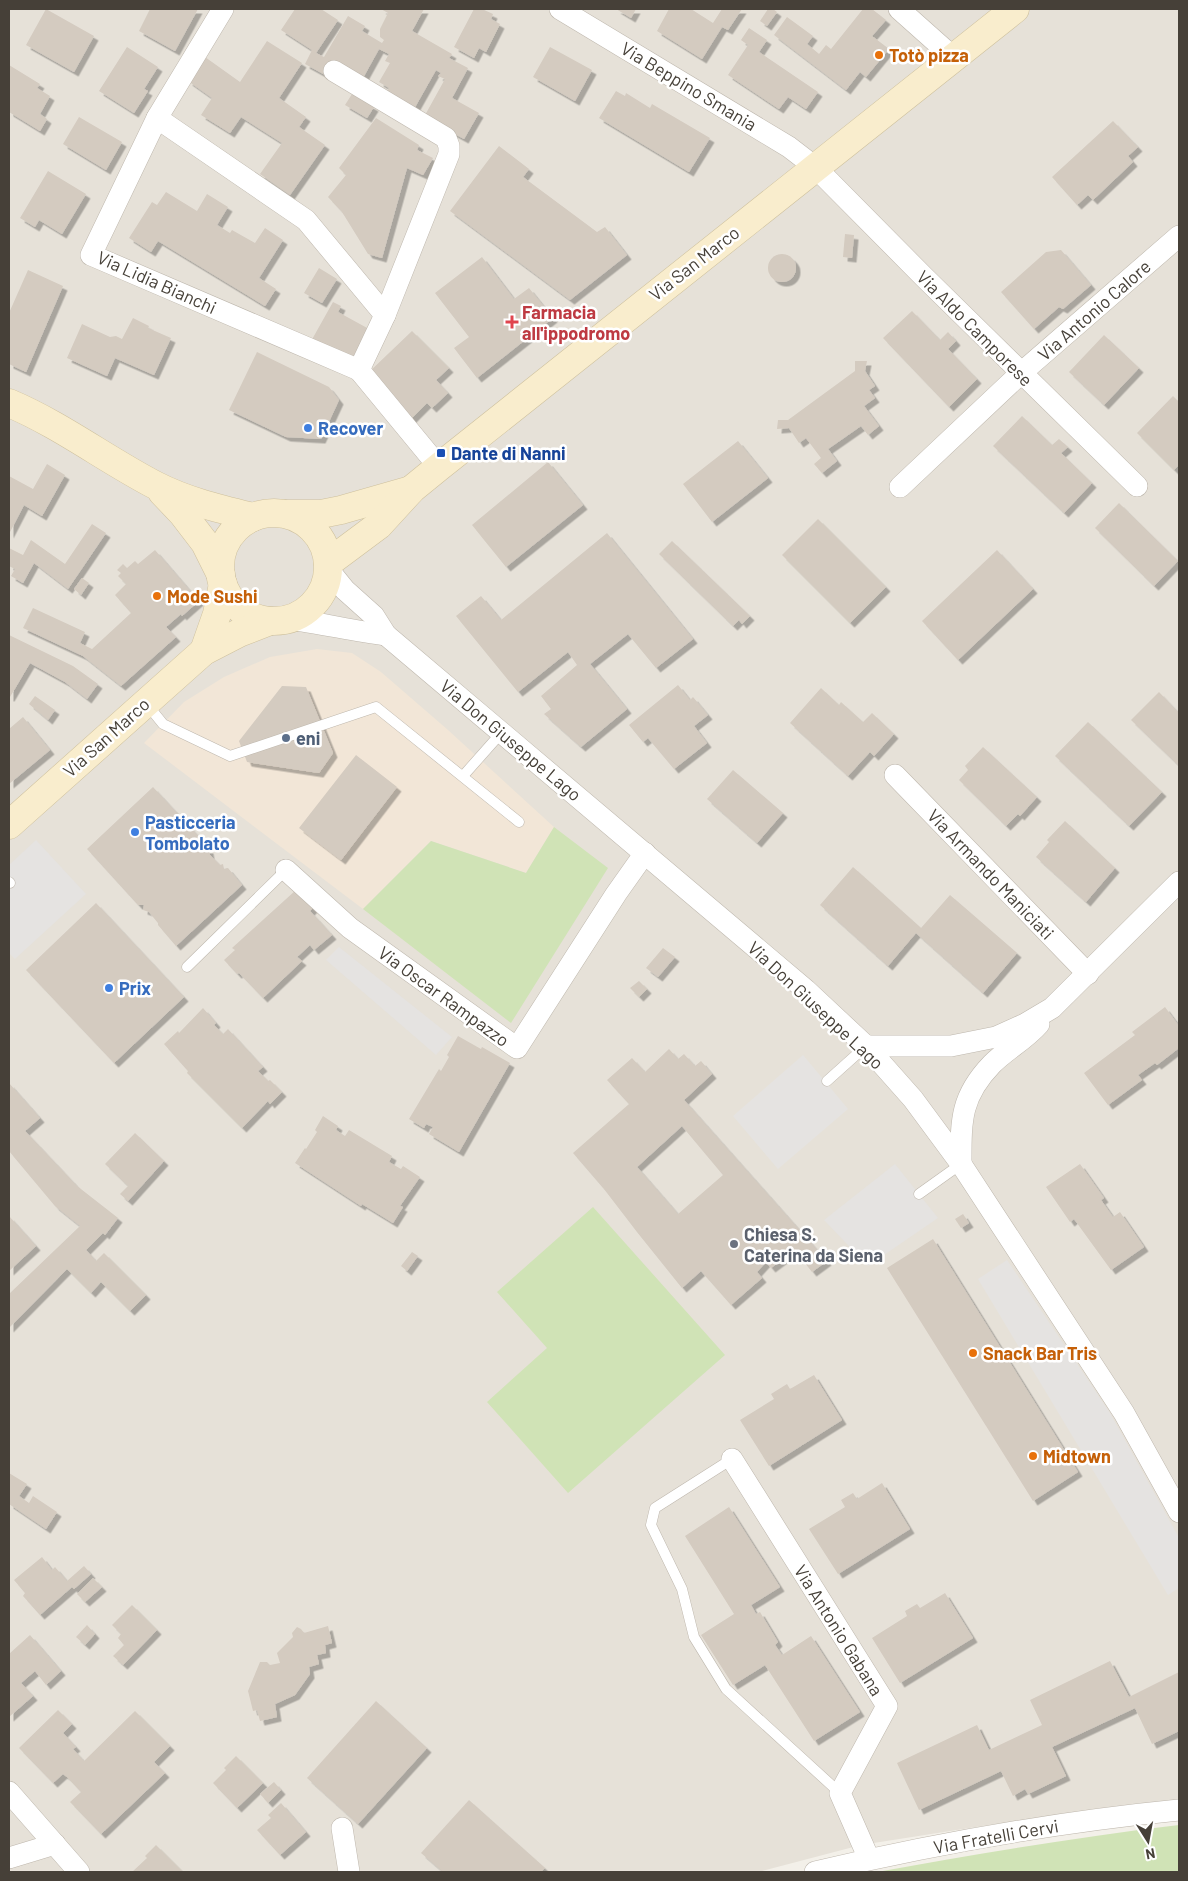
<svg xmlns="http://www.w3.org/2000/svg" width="1188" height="1881" font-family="Barlow,sans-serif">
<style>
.residential{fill:#e6e1d8}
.commercial{fill:#f2e6d7}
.green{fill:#d0e3b6}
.parking{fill:#e5e3e1}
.building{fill:#d4cbc0;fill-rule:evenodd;filter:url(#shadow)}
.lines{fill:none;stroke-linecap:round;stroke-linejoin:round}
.lane-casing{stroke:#beb7ad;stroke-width:11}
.street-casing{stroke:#beb7ad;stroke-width:22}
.secondary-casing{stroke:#cec09d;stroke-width:29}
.lane{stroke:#fff;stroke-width:10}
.street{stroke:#fff;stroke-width:21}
.secondary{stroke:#f9edcd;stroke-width:28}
.food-dot{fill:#e8710a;stroke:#fff;stroke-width:2}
.health-dot{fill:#e0444e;stroke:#fff;stroke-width:2}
.shop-dot{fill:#3f7fe0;stroke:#fff;stroke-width:2}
.transit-dot{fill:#1a4fb4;stroke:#fff;stroke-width:2}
.service-dot{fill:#5c6f8a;stroke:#fff;stroke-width:2}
.worship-dot{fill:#6b7280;stroke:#fff;stroke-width:2}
.labels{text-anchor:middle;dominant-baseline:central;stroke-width:5;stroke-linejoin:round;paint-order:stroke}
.food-label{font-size:18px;font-weight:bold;fill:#c56008;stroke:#fff;text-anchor:start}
.street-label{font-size:18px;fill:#464038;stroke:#fff}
.health-label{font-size:18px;font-weight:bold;fill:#be3a42;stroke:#fff;text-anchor:start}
.shop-label{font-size:18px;font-weight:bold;fill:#366cbe;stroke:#fff;text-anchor:start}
.transit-label{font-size:18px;font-weight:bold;fill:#164399;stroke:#fff;text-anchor:start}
.service-label{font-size:18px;font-weight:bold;fill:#4e5e75;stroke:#fff;text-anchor:start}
.worship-label{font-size:18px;font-weight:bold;fill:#5b616d;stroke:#fff;text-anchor:start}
</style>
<defs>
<filter id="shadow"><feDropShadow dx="4.5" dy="4.5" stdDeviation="0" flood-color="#0004"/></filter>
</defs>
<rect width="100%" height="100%" fill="#f3f0e9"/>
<polygon class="residential" points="9,9 1179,9 1179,1805 995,1824 861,1845 758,1872 9,1872"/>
<polygon class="commercial" points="317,649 352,653 381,672 448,730 554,827 526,873 431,841 363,909 144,743 184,702 224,677 270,657"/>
<g class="green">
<polygon points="554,827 608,868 511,1023 363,909 431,841 526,873"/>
<polygon points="593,1207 725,1355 568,1493 487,1402 547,1348 497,1292"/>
<path d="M1179 1825V1872H877C977 1854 1078 1837 1179 1825Z"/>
</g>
<g class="parking">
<polygon points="36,840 86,894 15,959 9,953 9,865"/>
<polygon points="339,947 452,1037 436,1055 326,960"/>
<polygon points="803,1055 848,1109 778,1169 733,1116"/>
<polygon points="895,1164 938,1218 868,1266 824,1220"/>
<polygon points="1007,1260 1110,1413 1179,1538 1179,1588 1168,1595 978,1279"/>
</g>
<g class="building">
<polygon points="46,9 94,36 74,72 26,45"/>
<polygon points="150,9 198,9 175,51 139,31"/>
<polygon points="295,9 321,9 338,20 316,53 324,57 348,16 365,26 362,31 382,43 384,40 380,37 380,29 388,13 381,9 424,9 412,31 452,54 449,58 468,68 452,98 479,113 464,139 424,117 445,79 438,76 441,73 436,70 414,109 386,93 389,88 379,82 390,63 385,61 389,54 379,49 363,78 327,76 305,64 312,50 281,30"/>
<polygon points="474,9 482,9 493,14 491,19 500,24 486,52 479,48 474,58 454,47"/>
<polygon points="616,9 636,9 631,18"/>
<polygon points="669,9 691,9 713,23 722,9 742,9 728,30 722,27 702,59 657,31"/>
<polygon points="768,9 773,9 777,12 767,26 760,21"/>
<polygon points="863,9 872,9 886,20 872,36 889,49 866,77 860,72 846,90 774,35 787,17 813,36 807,44 819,54 826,45 831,49"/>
<polygon points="749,28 767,40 759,52 818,92 806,109 788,97 779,109 728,75 748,45 741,40"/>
<polygon points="267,41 302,63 279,98 306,117 299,127 325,145 290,195 260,174 282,143 241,117 230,133 201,115 212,98 188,81 205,57 240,82"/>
<polygon points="127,47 158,67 144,89 148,91 134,113 99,91"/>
<polygon points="550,47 592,70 575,101 533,77"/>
<polygon points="9,65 40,84 37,88 50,96 40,114 47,119 40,131 9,112"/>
<polygon points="616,91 625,96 626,93 650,108 652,104 710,138 689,172 599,118"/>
<polygon points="352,94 374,107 367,118 345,105"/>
<polygon points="79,117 122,142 106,170 63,144"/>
<polygon points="376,118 419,145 417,150 433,158 423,175 407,168 382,258 368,254 342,212 328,197 346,175 339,168"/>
<polygon points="1113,121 1138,147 1128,156 1133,162 1093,200 1088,195 1077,205 1052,177"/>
<polygon points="499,146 529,169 523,177 597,232 605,227 627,255 570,300 450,211"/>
<polygon points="48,171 86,194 62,234 39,220 35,227 20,218"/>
<polygon points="166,192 197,211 207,194 228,207 217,225 230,233 232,230 255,243 265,228 283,240 259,278 276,289 265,306 158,241 151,252 129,238 152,202 157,205"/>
<polygon points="845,234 854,235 852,258 843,257"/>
<polygon points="1061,250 1091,285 1063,309 1059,307 1034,329 1001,292 1046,252"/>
<circle cx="782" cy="268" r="14"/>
<polygon points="482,257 514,299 529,288 553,318 477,378 454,348 469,337 435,293"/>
<polygon points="319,268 337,279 322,303 304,293"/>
<polygon points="28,270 63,286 26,372 9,364 9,313"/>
<polygon points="333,302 341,306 338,312 369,329 353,360 310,343"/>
<polygon points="912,311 940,340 948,332 956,341 948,349 977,379 949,407 883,338"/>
<polygon points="133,318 149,326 148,328 171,338 154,375 115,358 107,376 67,358 82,324 110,337 116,336 122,339"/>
<polygon points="412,331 449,368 436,380 448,393 432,408 427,403 410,420 367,374"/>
<polygon points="1104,335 1139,368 1104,405 1069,372"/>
<polygon points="257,352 329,387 339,400 321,439 286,437 229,410"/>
<polygon points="855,361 867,361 865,371 875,386 869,390 875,398 864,406 879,426 868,435 861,426 828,449 837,461 822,473 814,464 821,458 806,438 799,443 789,428 777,429 778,420 788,420 855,371"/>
<polygon points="1173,396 1179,402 1179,465 1174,470 1137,433"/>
<polygon points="1022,416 1052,445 1059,439 1068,447 1061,453 1092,483 1064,513 993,446"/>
<polygon points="738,441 768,478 712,522 683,484"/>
<polygon points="548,462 583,505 506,567 472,525"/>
<polygon points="47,464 65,475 42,516 24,505 9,534 9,476 33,489"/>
<polygon points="1119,503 1178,561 1154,586 1095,528"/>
<polygon points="818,519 886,587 850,623 782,555"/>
<polygon points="92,524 106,533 68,589 34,563 23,583 11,576 15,569 9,566 9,548 23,555 31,540 65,564"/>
<polygon points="607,533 693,639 656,668 628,634 590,664 627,709 581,747 544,714 551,709 541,696 577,665 568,652 518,692 456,616 481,596 501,620"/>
<polygon points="672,541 750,616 742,624 739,620 733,626 659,554"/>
<polygon points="155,550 199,601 182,616 181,614 166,627 176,637 121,686 83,656 23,628 33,608 85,632 80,643 92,649 131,613 115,595 126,584 118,576 121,573 117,570 123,564 127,568 135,561 138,564"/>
<polygon points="997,550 1033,589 958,660 922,621"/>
<polygon points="82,578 89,583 81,595 74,589"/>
<polygon points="9,635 73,666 98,684 87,699 65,682 30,663 10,697 9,697"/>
<polygon points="678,685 690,700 693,697 708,715 694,726 707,743 674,769 648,738 643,742 629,725"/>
<polygon points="282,686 306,687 333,753 319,773 247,762 239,741"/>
<polygon points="821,688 839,705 841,702 863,722 872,713 894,734 874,756 870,752 848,776 790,723"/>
<polygon points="1159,692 1179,713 1179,766 1131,720"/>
<polygon points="35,696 55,710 48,720 29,704"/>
<polygon points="23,717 50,750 9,784 9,729"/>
<polygon points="1088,722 1162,792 1129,826 1055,756"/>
<polygon points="983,747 1037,797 1020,816 1018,814 1006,826 959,780 968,770 965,766"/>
<polygon points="356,755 397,787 341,860 299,828"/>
<polygon points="733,770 783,813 757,843 707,799"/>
<polygon points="153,787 203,841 205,849 209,849 210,855 220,865 223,864 224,869 228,868 242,885 176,946 158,925 158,923 149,912 143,910 144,905 138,905 87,849"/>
<polygon points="1065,821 1115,868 1086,902 1036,857 1049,842 1047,840"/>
<polygon points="853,867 921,928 950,895 1017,953 983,993 916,933 888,966 820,905"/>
<polygon points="296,890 313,908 310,911 332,935 314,950 310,945 297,957 302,961 263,998 239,973 237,974 224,960 235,950 232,948"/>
<polygon points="96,903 184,997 114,1063 26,970"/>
<polygon points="663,948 675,957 658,977 646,968"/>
<polygon points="639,981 647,989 639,997 630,988"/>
<polygon points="1165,1007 1179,1026 1179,1048 1157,1065 1155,1063 1138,1075 1142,1080 1108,1105 1084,1073 1135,1035 1132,1032"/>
<polygon points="203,1008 216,1023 214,1025 223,1034 228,1029 263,1067 258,1071 268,1081 270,1080 282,1092 270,1104 268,1101 242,1128 187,1073 188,1071 164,1044 178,1031 179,1033"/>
<polygon points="458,1036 481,1049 482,1047 510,1063 459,1152 429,1134 433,1127 426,1124 424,1128 409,1119 439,1069 441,1071 449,1057 447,1055"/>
<path d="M669 1049 678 1059 684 1054 695 1066 701 1061 712 1074 684 1100 827 1261 812 1272 795 1250 771 1268 766 1262 757 1272 762 1278 731 1305 701 1271 682 1288 637 1232 604 1189 573 1153 629 1104 607 1080 632 1058 645 1072ZM682 1126 723 1175 678 1214 637 1167Z"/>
<polygon points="9,1083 40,1118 25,1131 77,1186 118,1218 105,1235 103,1233 86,1250 96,1261 104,1253 146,1295 130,1311 101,1282 91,1293 67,1269 9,1328 9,1294 80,1226 55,1206 9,1151"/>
<polygon points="323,1116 338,1126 336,1130 345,1136 349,1130 392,1156 389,1162 401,1169 403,1166 420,1177 400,1206 403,1207 393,1223 362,1204 361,1206 295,1163 305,1148 306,1149 317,1132 315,1130"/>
<polygon points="135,1133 164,1161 128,1201 120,1194 128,1186 105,1164"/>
<polygon points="1080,1164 1104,1198 1101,1200 1113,1217 1120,1212 1144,1247 1111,1270 1074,1219 1070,1222 1046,1187"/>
<polygon points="963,1214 969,1223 961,1228 955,1219"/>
<polygon points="9,1216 36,1246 9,1271"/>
<polygon points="933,1239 1078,1472 1033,1501 887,1268"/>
<polygon points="412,1252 418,1256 407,1271 401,1266"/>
<polygon points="814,1375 842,1420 769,1466 740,1420 774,1399 771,1394 787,1384 790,1389"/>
<polygon points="9,1473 27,1484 19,1496 29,1503 33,1496 57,1512 46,1529 9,1504"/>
<polygon points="882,1483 910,1529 838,1574 809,1529 845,1507 841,1500 853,1493 857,1499"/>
<polygon points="729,1507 780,1587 751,1605 756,1614 760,1612 778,1642 775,1645 782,1655 811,1636 860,1712 814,1741 765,1665 733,1685 701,1635 734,1614 685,1536"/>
<polygon points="42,1557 52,1570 55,1567 67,1581 84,1566 91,1574 74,1589 72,1587 40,1615 23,1596 25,1593 14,1580"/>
<polygon points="93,1578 102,1587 85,1602 77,1594"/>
<polygon points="945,1593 973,1638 900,1683 872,1638 907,1616 905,1611 917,1604 920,1608"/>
<polygon points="132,1605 157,1630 123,1665 113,1656 124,1645 118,1638 121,1634 112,1625"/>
<polygon points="87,1625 95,1634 85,1645 76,1637"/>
<polygon points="328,1626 332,1643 325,1645 326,1653 317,1655 319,1664 309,1667 310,1674 295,1695 275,1704 277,1717 260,1721 257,1710 253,1711 248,1691 260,1662 267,1662 270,1665 280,1663 277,1653 293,1637 292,1633 297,1627 301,1629 304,1633"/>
<polygon points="30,1635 61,1671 46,1685 35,1671 21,1683 33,1696 9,1717 9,1654"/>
<polygon points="1110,1661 1129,1697 1179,1672 1179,1731 1152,1744 1135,1708 1052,1747 1066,1776 1028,1794 1025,1789 1013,1796 1001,1771 919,1810 897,1763 977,1725 989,1750 1042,1725 1030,1700"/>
<polygon points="376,1701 427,1748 358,1824 307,1778"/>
<polygon points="58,1710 72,1724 63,1733 76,1747 73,1749 84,1761 135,1711 170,1746 154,1762 165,1773 101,1834 70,1802 81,1792 67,1777 63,1774 53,1783 19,1748"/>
<polygon points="236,1756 263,1783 237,1808 213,1783 226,1770 224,1768"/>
<polygon points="274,1782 281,1790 268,1803 260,1794"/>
<polygon points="469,1800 545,1868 541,1872 443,1872 421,1853"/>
<polygon points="281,1803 306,1832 280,1855 257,1830 271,1818 268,1815"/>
<polygon points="156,1845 183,1872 132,1872 147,1858 145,1856"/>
</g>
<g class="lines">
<defs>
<g id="lane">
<polyline points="146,703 163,724 230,756 376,707 519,822"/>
<polyline points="463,776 502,732"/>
<polyline points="9,882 10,883"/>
<polyline points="187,967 286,870"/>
<polyline points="827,1081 866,1046"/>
<polyline points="919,1194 961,1164"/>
<polyline points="732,1459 655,1508 651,1525 682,1589 694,1637 726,1689 840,1793"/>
</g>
<g id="street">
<polyline points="223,9 157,118 306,220 385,315 359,370 439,467"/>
<polyline points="560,9 789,147 815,167 924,277 1137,486"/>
<polyline points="899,9 954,58"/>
<polyline points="334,71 446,138 449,146 449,154 385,315"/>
<polyline points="157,118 91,255 359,370"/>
<polyline points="900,487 1021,373 1179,236"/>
<polyline points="328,569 345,590 374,616 386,635 806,990 866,1046 913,1099 961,1164 1124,1413 1179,1512"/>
<path d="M288 619C321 623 353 631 386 635"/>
<polyline points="895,775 1088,974"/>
<polyline points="286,870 350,928 517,1048 616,894 645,853"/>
<polyline points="866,1046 951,1046 996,1037 1025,1024 1052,1008 1179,882"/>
<path d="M961 1164C961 1121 960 1097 992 1064 1007 1049 1025 1040 1039 1024"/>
<polyline points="732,1459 887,1706 840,1793 869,1859"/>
<polyline points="9,1792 79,1872"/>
<polyline points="342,1828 349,1872"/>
<polyline points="9,1858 55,1844"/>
<path d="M815 1872C934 1844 1057 1822 1179 1810"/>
</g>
<g id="secondary">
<path d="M9 403C61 425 105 459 155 485 186 501 220 509 253 517"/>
<polyline points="162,492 182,513 205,543 221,575"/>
<circle cx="274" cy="567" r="54"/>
<polyline points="287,514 321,514 341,510 411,490"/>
<polyline points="328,563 379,525 412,489 439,467 1015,9"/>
<polyline points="204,651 217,614 223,584"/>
<polyline points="9,825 204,651 239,633 270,621"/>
</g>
</defs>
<use href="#lane" class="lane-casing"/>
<use href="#street" class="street-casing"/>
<use href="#secondary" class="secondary-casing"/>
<use href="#lane" class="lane"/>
<use href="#street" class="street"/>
<use href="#secondary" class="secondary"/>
</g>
<g class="food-dot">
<circle cx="879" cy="55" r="5"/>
<circle cx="157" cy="596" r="5"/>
<circle cx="973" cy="1353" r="5"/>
<circle cx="1033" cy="1456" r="5"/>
</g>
<path class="health-dot" d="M509.5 314.5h5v5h5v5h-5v5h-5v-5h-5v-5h5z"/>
<g class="shop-dot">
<circle cx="308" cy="428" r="5"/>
<circle cx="135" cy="832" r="5"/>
<circle cx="109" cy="988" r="5"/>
</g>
<rect class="transit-dot" x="436" y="448" width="10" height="10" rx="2.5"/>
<circle class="service-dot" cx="286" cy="738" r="5"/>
<circle class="worship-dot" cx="734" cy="1244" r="5"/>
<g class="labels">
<g class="food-label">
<text x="889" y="55">Totò pizza</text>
<text x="167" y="596">Mode Sushi</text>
<text x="983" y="1353">Snack Bar Tris</text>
<text x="1043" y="1456">Midtown</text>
</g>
<g class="street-label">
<text transform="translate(689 86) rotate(31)">Via Beppino Smania</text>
<text transform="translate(694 263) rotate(-38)">Via San Marco</text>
<text transform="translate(157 282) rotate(24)">Via Lidia Bianchi</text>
<text transform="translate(1094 310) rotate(-41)">Via Antonio Calore</text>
<text transform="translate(975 328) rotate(45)">Via Aldo Camporese</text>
<text transform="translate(106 737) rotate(-42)">Via San Marco</text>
<text transform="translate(511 740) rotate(40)">Via Don Giuseppe Lago</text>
<text transform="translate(991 874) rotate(46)">Via Armando Maniciati</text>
<text transform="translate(444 996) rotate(36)">Via Oscar Rampazzo</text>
<text transform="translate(816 1005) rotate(43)">Via Don Giuseppe Lago</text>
<text transform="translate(839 1630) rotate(58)">Via Antonio Gabana</text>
<text transform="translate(996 1836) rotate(-10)">Via Fratelli Cervi</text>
</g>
<g class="health-label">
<text x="522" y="312">Farmacia<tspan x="522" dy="21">all'ippodromo</tspan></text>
</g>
<g class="shop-label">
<text x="318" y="428">Recover</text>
<text x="145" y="822">Pasticceria<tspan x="145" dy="21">Tombolato</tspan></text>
<text x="119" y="988">Prix</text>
</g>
<g class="transit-label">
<text x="451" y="453">Dante di Nanni</text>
</g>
<g class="service-label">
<text x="296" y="738">eni</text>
</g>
<g class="worship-label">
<text x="744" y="1234">Chiesa S.<tspan x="744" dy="21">Caterina da Siena</tspan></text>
</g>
</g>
<rect width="1188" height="1881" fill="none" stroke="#464038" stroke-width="20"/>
<g transform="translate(1148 1841) rotate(169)" stroke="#ffffff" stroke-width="4" paint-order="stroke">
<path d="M0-4L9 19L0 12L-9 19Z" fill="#464038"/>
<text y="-8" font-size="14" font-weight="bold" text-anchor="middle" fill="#464038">N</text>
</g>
</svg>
